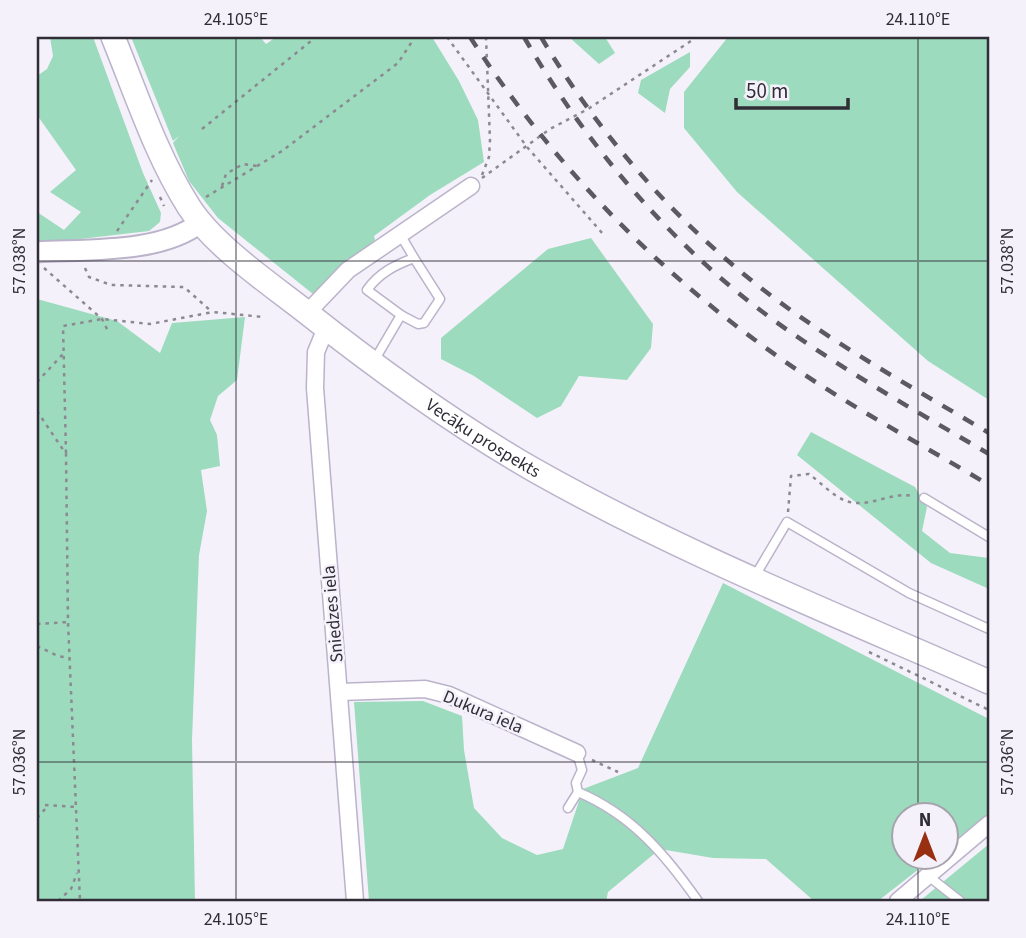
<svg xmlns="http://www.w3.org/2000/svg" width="1026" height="938" font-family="'Source Sans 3',sans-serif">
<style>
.green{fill:#9cdbbd}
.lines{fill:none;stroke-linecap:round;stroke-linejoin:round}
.service-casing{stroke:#bbb3ca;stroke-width:11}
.minor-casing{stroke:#bbb3ca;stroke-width:19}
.tertiary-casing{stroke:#bbb3ca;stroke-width:23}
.secondary-casing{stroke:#bbb3ca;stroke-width:26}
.path{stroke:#8c8992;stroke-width:2.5;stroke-dasharray:3.5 5;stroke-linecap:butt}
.service{stroke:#fff;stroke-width:8}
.minor{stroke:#fff;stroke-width:16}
.tertiary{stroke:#fff;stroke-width:19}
.secondary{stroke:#fff;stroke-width:23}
.rail{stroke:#5c5962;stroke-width:4.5;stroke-dasharray:12 12;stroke-linecap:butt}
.ticks{fill:none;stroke:#302d36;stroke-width:2;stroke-opacity:0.45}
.labels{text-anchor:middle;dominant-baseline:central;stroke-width:5;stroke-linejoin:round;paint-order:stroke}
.street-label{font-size:18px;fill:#302d36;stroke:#f5f1fb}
.neatline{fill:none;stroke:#302d36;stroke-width:2.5}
.ticks-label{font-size:18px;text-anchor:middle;fill:#302d36}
</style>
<rect width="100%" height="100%" fill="#f5f1fb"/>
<g class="green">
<polygon points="50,37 93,37 143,173 161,213 160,222 149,231 37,244 37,212 64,230 81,212 50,192 76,170 37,115 37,76 47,69 53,56"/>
<polygon points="131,37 260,37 266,44 276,37 432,37 459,81 478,120 484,162 430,195 374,236 375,240 313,294 218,218 189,181 173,143 179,136 173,141"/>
<polygon points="569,37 605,37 615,53 599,64"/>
<polygon points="728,37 989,37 989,400 928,361 737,192 684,128 684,92"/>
<polygon points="690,52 690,67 670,89 665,113 638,93 641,80"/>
<polygon points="591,238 653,324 651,348 627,380 579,376 561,406 537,418 474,376 441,359 441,338 548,249"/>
<polygon points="37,299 117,321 160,353 172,323 245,317 237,380 218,396 210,420 217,435 220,466 201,470 207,511 199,555 192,740 195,901 37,901"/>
<polygon points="811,432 915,487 927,507 922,531 950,553 989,558 989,589 931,563 797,455"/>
<polygon points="723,583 989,719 989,813 946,848 946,816 904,816 904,858 933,858 878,901 814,901 766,859 713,858 660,849 608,892 606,901 369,901 354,702 423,701 462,716 464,750 474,808 502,838 537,855 563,849 583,789 638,768"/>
<polygon points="989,844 989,901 920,901 921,900"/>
</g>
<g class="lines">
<defs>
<g id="service">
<path d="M400 234 414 258C395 265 379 273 367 290L401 315"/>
<polyline points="374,361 401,315 418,324 424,323 440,299 414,258"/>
<polyline points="924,498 989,537"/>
<polyline points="755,576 787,522 909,593 989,629"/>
<path d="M577 753 582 770 576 783 578 792C632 815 665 854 698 901"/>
<polyline points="568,808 578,792"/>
<polyline points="927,875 960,901"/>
</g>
<g id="minor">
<polyline points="307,313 348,270 471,186"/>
<polyline points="326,328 316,352 315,388 355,901"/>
<polyline points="340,692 425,689 449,695 577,753"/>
<polyline points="898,901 989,824"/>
</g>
<path id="tertiary" d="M37 252C87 249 161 254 201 222"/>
<g id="secondary">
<path id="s1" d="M113 37C136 93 156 155 189 207 214 246 269 283 306 312 378 369 454 424 534 470 679 552 837 615 989 682"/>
</g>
</defs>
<use href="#service" class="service-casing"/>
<use href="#minor" class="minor-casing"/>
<use href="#tertiary" class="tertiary-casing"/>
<use href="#secondary" class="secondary-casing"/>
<g class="path">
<polyline points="447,37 527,147 603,234"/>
<polyline points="202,129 316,37"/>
<polyline points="482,175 489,157 490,140 486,37"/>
<polyline points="482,178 550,129 588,109 697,37"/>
<polyline points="222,186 226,174 243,164 257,166"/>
<polyline points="160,197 164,206"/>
<polyline points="206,197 282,151 398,63 415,37"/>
<polyline points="117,231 152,180"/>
<polyline points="44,268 102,319 109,333"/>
<polyline points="85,268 89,277 111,285 184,287 212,312"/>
<polyline points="37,382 63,354"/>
<polyline points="37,411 66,454 68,622 80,901"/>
<polyline points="66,453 63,326 102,319 150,324 213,312 263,317"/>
<path d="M788 512 791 476 809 474C820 482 833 496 846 501 869 509 891 491 913 496"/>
<polyline points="37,624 68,622"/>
<polyline points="37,646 58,656 69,658"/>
<polyline points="869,652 989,710"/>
<polyline points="592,760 618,772"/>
<polyline points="45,805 76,807"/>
<polyline points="37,818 47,807"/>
<polyline points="58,901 71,889 77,873"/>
</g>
<use href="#service" class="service"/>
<use href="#minor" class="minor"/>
<use href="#tertiary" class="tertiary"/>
<use href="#secondary" class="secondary"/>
<g class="rail">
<path d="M470 37C546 154 642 257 755 340 828 395 911 438 989 485"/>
<path d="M524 37C587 146 670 244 772 319 841 369 916 411 989 454"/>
<path d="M541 37C597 131 670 216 756 284 828 341 910 386 989 433"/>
</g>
</g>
<path class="ticks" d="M236 37V901M918 37V816M37 261H989M37 762H989M918 858V901"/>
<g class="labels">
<g class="street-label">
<text stroke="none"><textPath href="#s1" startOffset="562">Vecāķu prospekts</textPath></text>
<text transform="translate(333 614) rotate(-95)">Sniedzes iela</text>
<text transform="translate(483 712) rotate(23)">Dukura iela</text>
</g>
</g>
<rect width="1026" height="938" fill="none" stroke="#f5f1fb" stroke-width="77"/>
<g transform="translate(925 836)"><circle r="33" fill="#f5f1fb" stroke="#a6a3ac" stroke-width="2"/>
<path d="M0-5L12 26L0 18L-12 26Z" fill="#972f10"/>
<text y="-10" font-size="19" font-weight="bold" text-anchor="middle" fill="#302d36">N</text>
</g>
<path d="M736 98v10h112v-10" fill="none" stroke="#302d36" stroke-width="3.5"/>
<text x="746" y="98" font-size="21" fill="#302d36" stroke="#f5f1fb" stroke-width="5" paint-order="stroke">50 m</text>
<rect x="38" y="38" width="950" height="862" class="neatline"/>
<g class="ticks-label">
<text x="236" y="25">24.105°E</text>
<text x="918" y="25">24.110°E</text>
<text transform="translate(19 261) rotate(-90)" y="6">57.038°N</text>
<text transform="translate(1007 261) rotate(-90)" y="6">57.038°N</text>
<text transform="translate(19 762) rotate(-90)" y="6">57.036°N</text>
<text transform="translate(1007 762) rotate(-90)" y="6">57.036°N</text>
<text x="236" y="925">24.105°E</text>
<text x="918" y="925">24.110°E</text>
</g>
</svg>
